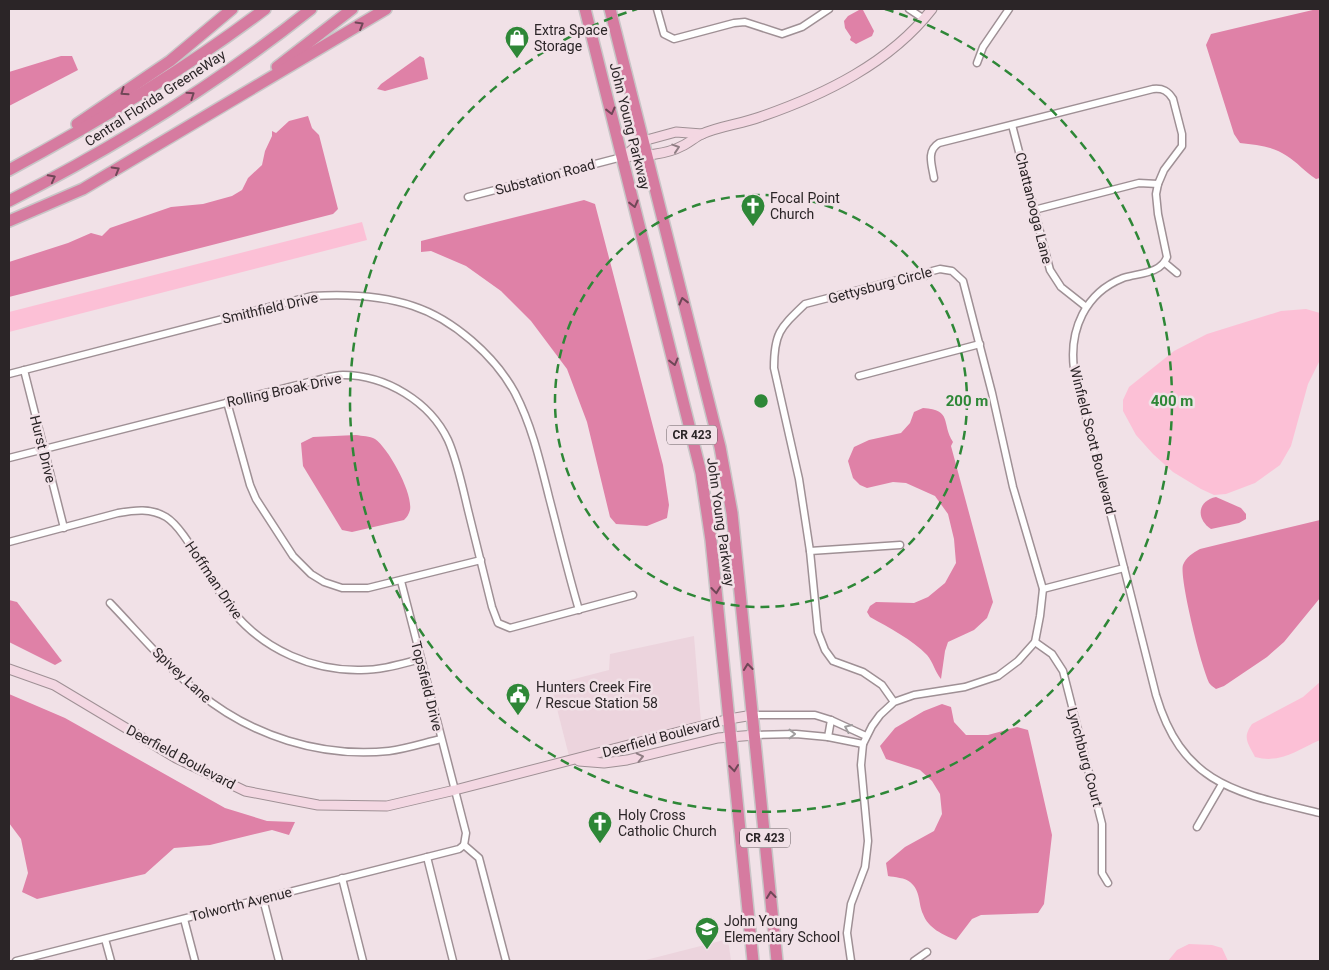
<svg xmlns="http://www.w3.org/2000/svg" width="1329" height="970" font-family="Roboto,sans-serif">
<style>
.built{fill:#ecd4dd}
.green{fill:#fcc0d6}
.water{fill:#df81a7}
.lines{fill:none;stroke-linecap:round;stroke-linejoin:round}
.street-casing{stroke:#9f9095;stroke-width:9}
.secondary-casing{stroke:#9f9095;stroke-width:11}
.highway-casing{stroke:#c8c6c7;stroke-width:14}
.street{stroke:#fff;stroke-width:6}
.secondary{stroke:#f3d7e2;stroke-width:9}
.highway{stroke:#d67ba0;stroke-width:11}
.oneway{stroke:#6f4757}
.oneway2{stroke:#8f7e84}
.oneway3{stroke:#a09d9e}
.ring{fill:none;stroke:#2e8737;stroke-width:2.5;stroke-dasharray:9 6}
.labels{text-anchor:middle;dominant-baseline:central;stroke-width:5;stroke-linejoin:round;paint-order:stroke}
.shield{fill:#f1e1e7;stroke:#665d61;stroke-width:1}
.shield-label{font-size:12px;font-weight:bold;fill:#2b2527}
.poi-label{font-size:14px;fill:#2b2527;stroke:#f1e1e7;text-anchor:start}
.street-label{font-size:14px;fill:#2b2527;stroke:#f1e1e7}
.centre{fill:#2e8737;stroke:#f1e1e7;stroke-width:2.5}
.ring-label{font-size:15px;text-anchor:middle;font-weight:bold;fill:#2e8737;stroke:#f1e1e7;stroke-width:5;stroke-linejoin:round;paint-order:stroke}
</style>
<rect width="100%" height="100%" fill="#f1e1e7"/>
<g class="built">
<polygon points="694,636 701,722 569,756 551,685 609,670 610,654"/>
<polygon points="728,939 731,961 642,961"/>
</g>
<g class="green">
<polygon points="362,222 367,240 9,332 9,312"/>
<polygon points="1306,309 1320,313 1320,360 1308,384 1291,446 1280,465 1255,483 1226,494 1214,495 1201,489 1173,472 1153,454 1136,435 1123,411 1123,400 1129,387 1174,351 1207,334 1281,311"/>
<path d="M1320 682V740C1297 750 1281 764 1255 757 1248 743 1242 738 1252 724L1303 697Z"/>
<polygon points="1189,944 1212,945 1222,948 1228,961 1168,961 1177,950"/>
</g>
<g class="water">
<path d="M1317 9H1320V178L1316 179C1305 172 1297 162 1287 156 1273 146 1257 145 1240 143L1234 134 1206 45 1211 34Z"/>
<polygon points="859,10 863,10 874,31 872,36 856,44 850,40 851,37 845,28 844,21 848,16"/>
<polygon points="61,56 72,56 78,70 9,106 9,72"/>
<polygon points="420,56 424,58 428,79 385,91 377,89 381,84"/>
<polygon points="308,116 312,128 319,135 338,209 333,214 9,297 9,262 68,243 91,233 102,236 110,228 171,207 203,204 232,196 242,190 248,178 262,165 265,151 272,136 272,131 276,133 289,121"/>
<polygon points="584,200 595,204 663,465 669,505 667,518 647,526 616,524 610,517 587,422 567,369 531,321 501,291 466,266 431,251 421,252 421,241"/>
<path d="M923 408C953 410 941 423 953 442L951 446 993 602 987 618 974 630 948 642 945 651 941 679C935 672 933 662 927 655 913 640 888 627 870 617L867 612 870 606 876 602 914 603 928 597 945 583 956 563 954 539 948 514 935 496 906 483 893 482 867 488 860 485 853 478 848 461 854 447 869 440 901 433 910 423 914 412Z"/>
<path d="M356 435C362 436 370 436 375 439 389 449 413 493 410 510 409 514 407 517 404 520L352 532 342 530 303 466 301 443 313 437Z"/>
<path d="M1216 497 1241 508 1246 514V519L1239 523 1211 529C1196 519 1197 501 1216 497Z"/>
<path d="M1320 520V598L1284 642 1267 657 1224 686 1216 689C1214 687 1211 686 1210 684 1202 671 1179 577 1183 565 1186 557 1193 553 1200 549Z"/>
<polygon points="9,600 17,602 62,661 55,665 9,642"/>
<polygon points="9,694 65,718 225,808 267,821 295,822 289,835 272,830 210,845 174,848 145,874 37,899 22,892 28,873 21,839 9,823"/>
<path d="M942 704 951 707 954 722 966 735H988L1017 727 1028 730 1052 835 1044 904 1038 913 981 915 972 919 956 940C943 935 928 928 923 914 918 903 921 891 910 882 906 878 894 877 888 876L886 863 905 847 934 831 942 814 940 794 932 781 920 770 886 759 880 746 895 728 924 711Z"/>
</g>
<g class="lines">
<defs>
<g id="street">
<polyline points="657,9 664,34 674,39 734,23 745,22 782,34 802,27 829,9"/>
<polyline points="909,9 924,19"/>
<polyline points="977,63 983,47 1009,9"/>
<polyline points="1012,125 1050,270 1061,287 1085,306"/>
<path d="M934 178C932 165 926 151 939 143L1153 89C1163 88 1168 91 1173 99L1182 134V146L1164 170 1158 184 1156 194 1158 214 1167 257C1161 274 1138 273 1123 278 1085 293 1069 330 1074 369L1156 695C1183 786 1238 793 1320 813"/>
<polyline points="468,197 622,157"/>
<polyline points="1034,210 1139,183 1158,184"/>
<polyline points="1165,263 1177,273"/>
<polyline points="24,370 64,528"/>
<path d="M9 374 312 296C346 294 381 295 413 306 453 319 495 356 515 393 532 426 540 461 549 497 559 535 568 573 579 610"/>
<polyline points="859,376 980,344"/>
<polyline points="227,402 250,485 256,499 293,556 311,574 324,582 342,588 368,588 481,560"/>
<path d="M9 458 313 381C323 379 333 375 343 375 386 375 430 402 448 440 457 460 463 489 468 510 476 542 484 574 492 607L498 623 510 628 633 595"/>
<path d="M9 542 118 513C135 510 151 508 166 517 182 527 198 559 209 575 217 587 224 601 234 613 265 650 313 671 361 670 382 670 401 664 421 659"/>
<polyline points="810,551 900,545"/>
<polyline points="401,581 466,833 464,845"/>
<polyline points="1043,589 1124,568"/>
<path d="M110 603C139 633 166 666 198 692 251 736 321 758 389 751 406 749 424 743 441 739"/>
<polyline points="1035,642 1052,654 1063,671 1102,824 1102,873 1108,883"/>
<polyline points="753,715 815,715 831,720 866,736"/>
<polyline points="755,735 796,734 828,737 863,744"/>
<polyline points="828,737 831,720"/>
<polyline points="1197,827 1222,784"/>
<polyline points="464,845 479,858 506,961"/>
<polyline points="427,857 453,961"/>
<polyline points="342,878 363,961"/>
<polyline points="263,899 279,961"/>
<polyline points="184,919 195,961"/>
<polyline points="105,939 111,961"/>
<polyline points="16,961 459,849 464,845"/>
<path d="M851 961 847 933 851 904 865 867 868 841 861 765 863 744 872 726 880 715 894 702 914 695 965 687 998 676 1018 661 1035 642 1040 616 1043 589 1013 487 992 393 963 281 952 271 940 269 805 304C780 328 774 333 774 368L799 479 810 551 818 632 825 650 833 661 863 672 882 685 894 702"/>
<polyline points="914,961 927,952"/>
</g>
<g id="secondary">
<path d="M622 157C640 156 666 155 682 146 689 143 695 137 702 134 720 126 741 124 760 117 824 95 890 63 932 9"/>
<polyline points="623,157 643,141 676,132 702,134"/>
<polyline points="9,669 54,685 176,758 245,791 318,805 387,806 455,790 729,719 753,715"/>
<polyline points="579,761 604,763 627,760 718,738 755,735"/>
</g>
<g id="highway">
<polyline points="585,9 701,473 711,540 753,961"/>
<polyline points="610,9 720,447 732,513 777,961"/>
<polyline points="277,67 352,9"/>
<polyline points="77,124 170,61 232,9"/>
<path d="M9 170C98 122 184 70 265 9"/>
<path d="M9 201C115 147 218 83 311 9"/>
<polyline points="9,221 83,189 386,9"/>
</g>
</defs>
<use href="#street" class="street-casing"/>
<use href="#secondary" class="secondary-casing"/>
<use href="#highway" class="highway-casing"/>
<use href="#street" class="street"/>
<use href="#secondary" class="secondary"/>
<use href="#highway" class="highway"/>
</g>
<defs><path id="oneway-chevron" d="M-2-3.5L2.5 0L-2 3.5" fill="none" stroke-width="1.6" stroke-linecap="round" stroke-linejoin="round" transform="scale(1.25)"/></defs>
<g class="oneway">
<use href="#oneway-chevron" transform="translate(360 25) rotate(-31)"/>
<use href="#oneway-chevron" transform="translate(124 92) rotate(145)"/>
<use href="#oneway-chevron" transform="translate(191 95) rotate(-34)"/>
<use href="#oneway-chevron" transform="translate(611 111) rotate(76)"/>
<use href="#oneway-chevron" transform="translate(116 170) rotate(-30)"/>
<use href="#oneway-chevron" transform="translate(52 178) rotate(-28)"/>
<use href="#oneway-chevron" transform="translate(634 204) rotate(76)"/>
<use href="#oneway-chevron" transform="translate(683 301) rotate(-104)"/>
<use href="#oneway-chevron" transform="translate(674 362) rotate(76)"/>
<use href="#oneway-chevron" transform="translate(716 590) rotate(84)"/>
<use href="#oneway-chevron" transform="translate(748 667) rotate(-96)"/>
<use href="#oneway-chevron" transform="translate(734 768) rotate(84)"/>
<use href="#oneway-chevron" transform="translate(771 895) rotate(-96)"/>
</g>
<g class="oneway2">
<use href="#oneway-chevron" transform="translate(676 148) rotate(-18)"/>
<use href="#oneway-chevron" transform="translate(640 757) rotate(-13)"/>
</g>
<g class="oneway3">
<use href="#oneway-chevron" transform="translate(848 728) rotate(-156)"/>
<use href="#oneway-chevron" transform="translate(792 734)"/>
</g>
<g class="ring">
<circle cx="761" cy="401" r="206"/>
<path d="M885 9A411 411 0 1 1 637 9"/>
</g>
<defs>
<symbol id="shop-pin" viewBox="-11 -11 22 30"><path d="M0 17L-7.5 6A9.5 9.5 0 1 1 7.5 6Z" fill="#2e8737" stroke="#f1e1e7"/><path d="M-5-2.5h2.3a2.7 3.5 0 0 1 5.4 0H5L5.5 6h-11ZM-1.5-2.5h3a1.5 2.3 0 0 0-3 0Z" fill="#fff"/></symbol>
<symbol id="church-pin" viewBox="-11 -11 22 30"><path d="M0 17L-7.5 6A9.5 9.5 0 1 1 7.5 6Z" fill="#2e8737" stroke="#f1e1e7"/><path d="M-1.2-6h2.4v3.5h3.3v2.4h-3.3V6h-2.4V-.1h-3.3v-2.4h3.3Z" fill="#fff"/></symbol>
<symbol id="civic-pin" viewBox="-11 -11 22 30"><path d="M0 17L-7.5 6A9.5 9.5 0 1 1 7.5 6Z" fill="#2e8737" stroke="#f1e1e7"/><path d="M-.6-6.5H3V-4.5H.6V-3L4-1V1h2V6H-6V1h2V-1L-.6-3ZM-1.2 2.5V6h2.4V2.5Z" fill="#fff"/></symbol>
<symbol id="school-pin" viewBox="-11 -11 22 30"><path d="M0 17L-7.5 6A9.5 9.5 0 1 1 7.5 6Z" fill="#2e8737" stroke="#f1e1e7"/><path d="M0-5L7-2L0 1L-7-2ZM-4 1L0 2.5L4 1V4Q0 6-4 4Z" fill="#fff"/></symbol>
</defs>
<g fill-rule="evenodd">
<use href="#shop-pin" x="503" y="24" width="28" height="38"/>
<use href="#church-pin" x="739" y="192" width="28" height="38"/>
<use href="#civic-pin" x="504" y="681" width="28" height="38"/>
<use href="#church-pin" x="586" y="809" width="28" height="38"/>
<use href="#school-pin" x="693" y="915" width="28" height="38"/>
</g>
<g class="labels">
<g class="shield">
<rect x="667" y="425.5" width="50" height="19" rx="4"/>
<rect x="740" y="828.5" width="50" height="19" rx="4"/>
</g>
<g class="shield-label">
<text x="692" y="435">CR 423</text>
<text x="765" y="838">CR 423</text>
</g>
<g class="poi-label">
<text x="534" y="30">Extra Space<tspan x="534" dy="16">Storage</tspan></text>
<text x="770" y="198">Focal Point<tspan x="770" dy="16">Church</tspan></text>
<text x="536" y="687">Hunters Creek Fire<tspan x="536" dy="16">/ Rescue Station 58</tspan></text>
<text x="618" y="815">Holy Cross<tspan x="618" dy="16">Catholic Church</tspan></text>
<text x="724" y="921">John Young<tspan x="724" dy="16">Elementary School</tspan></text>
</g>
<g class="street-label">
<text transform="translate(155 98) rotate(-33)">Central Florida GreeneWay</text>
<text transform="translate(630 126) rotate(76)">John Young Parkway</text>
<text transform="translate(545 177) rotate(-15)">Substation Road</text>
<text transform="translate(1034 208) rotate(76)">Chattanooga Lane</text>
<text transform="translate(880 285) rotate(-15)">Gettysburg Circle</text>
<text transform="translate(270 308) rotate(-13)">Smithfield Drive</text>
<text transform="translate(284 390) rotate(-12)">Rolling Broak Drive</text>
<text transform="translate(1093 440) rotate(76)">Winfield Scott Boulevard</text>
<text transform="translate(43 449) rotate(76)">Hurst Drive</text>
<text transform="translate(721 522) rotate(82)">John Young Parkway</text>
<text transform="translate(214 580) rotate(56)">Hoffman Drive</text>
<text transform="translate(182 675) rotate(43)">Spivey Lane</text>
<text transform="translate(427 686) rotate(76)">Topsfield Drive</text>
<text transform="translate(661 737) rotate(-15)">Deerfield Boulevard</text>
<text transform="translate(181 757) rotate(28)">Deerfield Boulevard</text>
<text transform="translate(1085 757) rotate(75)">Lynchburg Court</text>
<text transform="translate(241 904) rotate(-14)">Tolworth Avenue</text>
</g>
</g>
<circle cx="761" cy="401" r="8" class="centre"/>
<g class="ring-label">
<text x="967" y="406">200 m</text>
<text x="1172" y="406">400 m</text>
</g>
<rect width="1329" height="970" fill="none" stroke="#2b2527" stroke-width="20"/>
</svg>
